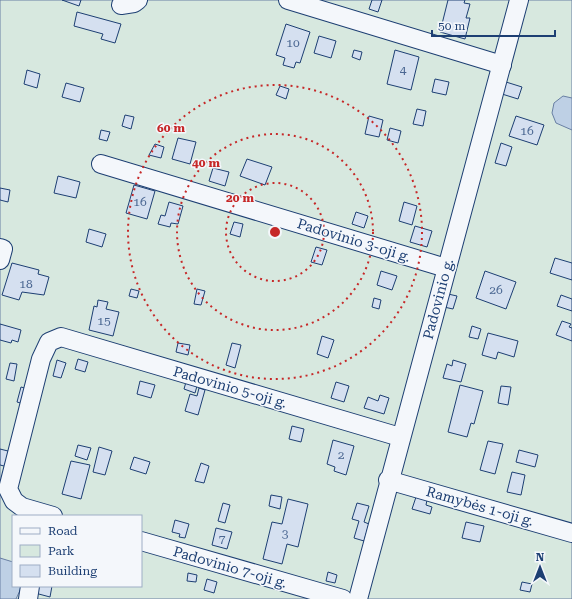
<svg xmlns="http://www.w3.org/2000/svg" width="572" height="599" font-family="'Roboto Serif',serif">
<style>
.green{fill:#d7e8df;stroke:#687fa3;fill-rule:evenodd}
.water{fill:#bed0e5;stroke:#687fa3}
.building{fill:#d5e0f0;stroke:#1d3f73}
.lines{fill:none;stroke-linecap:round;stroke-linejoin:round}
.minor-casing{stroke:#1d3f73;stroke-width:20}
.minor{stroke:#f4f7fb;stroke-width:18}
.ring{fill:none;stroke:#c62828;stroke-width:2;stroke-dasharray:2 4}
.labels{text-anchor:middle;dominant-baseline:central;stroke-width:3;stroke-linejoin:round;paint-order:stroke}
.number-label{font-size:12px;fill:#4b6792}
.street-label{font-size:14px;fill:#1d3f73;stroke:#f4f7fb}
.centre{fill:#c62828;stroke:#f4f7fb;stroke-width:2}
.ring-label{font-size:12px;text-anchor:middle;font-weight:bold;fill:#c62828;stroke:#f4f7fb;stroke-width:3;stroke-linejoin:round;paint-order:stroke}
</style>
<rect width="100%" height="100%" fill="#f4f7fb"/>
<path class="green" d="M0 0H572V599H0ZM13 516H141V586H13Z"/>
<g class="water">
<polygon points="563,96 572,98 572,130 556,123 552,113 554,103"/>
<polygon points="0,558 13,562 13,586 22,586 16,599 0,599"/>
</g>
<g class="building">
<polygon points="62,0 81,0 79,6"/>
<polygon points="372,0 382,0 378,12 369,9"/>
<polygon points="448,0 465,0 464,3 470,4 466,18 470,18 465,39 440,32"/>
<polygon points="77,12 121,24 115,43 101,39 103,34 74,26"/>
<polygon points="286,24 310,32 300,63 296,62 294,68 283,65 285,58 276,55"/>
<polygon points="319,36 336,41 331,58 314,53"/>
<polygon points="354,50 362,52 360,60 352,57"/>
<polygon points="395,50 419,57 411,90 387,84"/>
<polygon points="27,70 40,74 37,88 24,84"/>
<polygon points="435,79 449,82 446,95 432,92"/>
<polygon points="506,82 522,87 518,99 502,94"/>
<polygon points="66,83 84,88 80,102 62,97"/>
<polygon points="280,86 289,89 286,99 276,95"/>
<polygon points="417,109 426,111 423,126 413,124"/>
<polygon points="125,115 134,117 131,129 122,126"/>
<polygon points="369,116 383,120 379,137 365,134"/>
<polygon points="516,116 544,125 537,145 509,136"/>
<polygon points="390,128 401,131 398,143 387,140"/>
<polygon points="101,130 110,132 107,141 99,139"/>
<polygon points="178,138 196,142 190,164 172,159"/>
<polygon points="501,143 512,147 506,166 495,163"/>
<polygon points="155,144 164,147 161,158 149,155"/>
<polygon points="247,159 272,167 265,185 240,176"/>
<polygon points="213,168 229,172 225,186 209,181"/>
<polygon points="58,176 80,182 76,198 54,193"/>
<polygon points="134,185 155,191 147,219 126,213"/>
<polygon points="0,188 10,190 8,202 0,200"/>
<polygon points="169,202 183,206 178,224 171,223 170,227 158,224 161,215 165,216"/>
<polygon points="404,202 417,206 412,225 399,221"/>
<polygon points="356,212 368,216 364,228 352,224"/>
<polygon points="234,222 243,224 240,237 230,234"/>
<polygon points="415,226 432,231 427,247 410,242"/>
<polygon points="89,229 106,234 102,247 86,242"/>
<polygon points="316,247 327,250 322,265 311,262"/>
<polygon points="555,258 572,263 572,280 550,273"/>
<polygon points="12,263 39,270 38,274 49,277 44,295 22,292 19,300 2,295"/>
<polygon points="381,271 397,276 392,290 377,285"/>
<polygon points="485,271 516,282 506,309 476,298"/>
<polygon points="131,289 139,291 137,298 129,296"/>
<polygon points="197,289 205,291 201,305 194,304"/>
<polygon points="448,294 457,296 453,309 444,307"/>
<polygon points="561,295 572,299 572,311 557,306"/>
<polygon points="374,298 381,300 379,309 372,307"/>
<polygon points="98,300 108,302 106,309 119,312 113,336 89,330 94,306 97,307"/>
<polygon points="562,321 571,324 569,327 572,328 572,341 556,335"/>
<polygon points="0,324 21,330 18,342 12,340 11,343 0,340"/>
<polygon points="472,326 481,329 478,339 469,337"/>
<polygon points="488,333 518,341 514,357 498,352 496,359 482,355"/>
<polygon points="322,336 334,340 328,358 317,354"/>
<polygon points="178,343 190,345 188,355 176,352"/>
<polygon points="232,343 241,345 235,368 226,365"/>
<polygon points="78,359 88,362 85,372 75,369"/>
<polygon points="57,360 66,363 61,378 53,376"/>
<polygon points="453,360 466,364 461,382 443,378 447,364 452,366"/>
<polygon points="10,363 17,364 14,381 6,379"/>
<polygon points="140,381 155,385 151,398 137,394"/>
<polygon points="186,382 197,386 195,393 184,389"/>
<polygon points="336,382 349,386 344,402 331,398"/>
<polygon points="460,385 483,391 474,424 471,423 467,437 448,432"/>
<polygon points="501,386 511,387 508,405 498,403"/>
<polygon points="21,387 28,389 24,404 17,402"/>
<polygon points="199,388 205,390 198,415 185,411 190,394 197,396"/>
<polygon points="380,395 389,398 384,414 364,408 368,397 378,401"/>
<polygon points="292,426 304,429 301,442 289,439"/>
<polygon points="333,440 354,446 346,475 334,471 335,467 327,464"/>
<polygon points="488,441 503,444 495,474 480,470"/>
<polygon points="78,445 91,448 87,460 75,456"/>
<polygon points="99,447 112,451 105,475 93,472"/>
<polygon points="0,449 12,452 8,467 0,465"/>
<polygon points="519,450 538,455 535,467 516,462"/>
<polygon points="134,457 150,462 146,474 130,469"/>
<polygon points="71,461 90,465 81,499 62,494"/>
<polygon points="201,463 209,466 204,483 195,481"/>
<polygon points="512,472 525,475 521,495 507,492"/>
<polygon points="271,495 282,497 280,509 269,506"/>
<polygon points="416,497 427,500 426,505 432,507 430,514 412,509"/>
<polygon points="288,499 308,504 298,547 287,544 282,564 263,559 272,522 282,524"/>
<polygon points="223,503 230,505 225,523 218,521"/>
<polygon points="357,503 369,506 364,522 369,524 364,541 354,538 359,521 352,519"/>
<polygon points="175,520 189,524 185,538 179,537 180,534 172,532"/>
<polygon points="466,522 484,526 480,542 462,538"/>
<polygon points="216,528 232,532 227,549 212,545"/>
<polygon points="328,572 337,575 335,583 326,581"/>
<polygon points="188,573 197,575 196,582 187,581"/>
<polygon points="207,579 217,582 214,593 204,590"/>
<polygon points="522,582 532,584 530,592 520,590"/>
<polygon points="37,586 52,586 50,597 35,593"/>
</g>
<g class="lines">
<defs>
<g id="minor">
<polyline points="288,0 502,65"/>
<polyline points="121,5 134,3 138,0"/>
<polyline points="101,164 446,268"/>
<polyline points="0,248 3,249 0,260"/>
<polyline points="388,480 572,533"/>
<polyline points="53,516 22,507 14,501 8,489 41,359 49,342 61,337 400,437"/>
<polyline points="141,541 343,599"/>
<polyline points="28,599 30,586"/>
<polyline points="358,599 519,0"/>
</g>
</defs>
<use href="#minor" class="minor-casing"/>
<use href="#minor" class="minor"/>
</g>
<g class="ring">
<circle cx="275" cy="232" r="49"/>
<circle cx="275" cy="232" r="98"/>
<circle cx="275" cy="232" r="147"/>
</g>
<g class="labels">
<g class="number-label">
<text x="293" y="43">10</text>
<text x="403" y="70">4</text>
<text x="527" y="131">16</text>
<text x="140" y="202">16</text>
<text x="26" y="284">18</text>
<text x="496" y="290">26</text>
<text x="104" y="321">15</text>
<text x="341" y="455">2</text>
<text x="285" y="534">3</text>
<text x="222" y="539">7</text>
</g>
<g class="street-label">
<text transform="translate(354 240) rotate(17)">Padovinio 3-oji g.</text>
<text transform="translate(438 299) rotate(-75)">Padovinio g.</text>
<text transform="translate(230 387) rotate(16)">Padovinio 5-oji g.</text>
<text transform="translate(480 506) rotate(16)">Ramybės 1-oji g.</text>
<text transform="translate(230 567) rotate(16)">Padovinio 7-oji g.</text>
</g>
</g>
<circle cx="275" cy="232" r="6" class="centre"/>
<g class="ring-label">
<text x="171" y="132">60 m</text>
<text x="206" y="167">40 m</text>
<text x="240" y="202">20 m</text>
</g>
<rect x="12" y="515" width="130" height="72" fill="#f4f7fb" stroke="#9eadc5"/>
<rect x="20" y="528" width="20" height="6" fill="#f4f7fb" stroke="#9eadc5"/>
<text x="48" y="535" font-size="12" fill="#1d3f73">Road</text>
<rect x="20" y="545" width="20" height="12" fill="#d7e8df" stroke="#9eadc5"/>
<text x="48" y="555" font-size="12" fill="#1d3f73">Park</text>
<rect x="20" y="565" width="20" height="12" fill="#d5e0f0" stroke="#9eadc5"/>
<text x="48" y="575" font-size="12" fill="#1d3f73">Building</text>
<g transform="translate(540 567)" stroke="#f4f7fb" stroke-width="3" paint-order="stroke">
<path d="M0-3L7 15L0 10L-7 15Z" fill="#1d3f73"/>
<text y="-6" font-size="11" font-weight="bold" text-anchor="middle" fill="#1d3f73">N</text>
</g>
<path d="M432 30v6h123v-6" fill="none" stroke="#1d3f73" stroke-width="2"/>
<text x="438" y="30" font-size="12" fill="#1d3f73" stroke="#f4f7fb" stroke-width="3" paint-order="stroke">50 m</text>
</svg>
